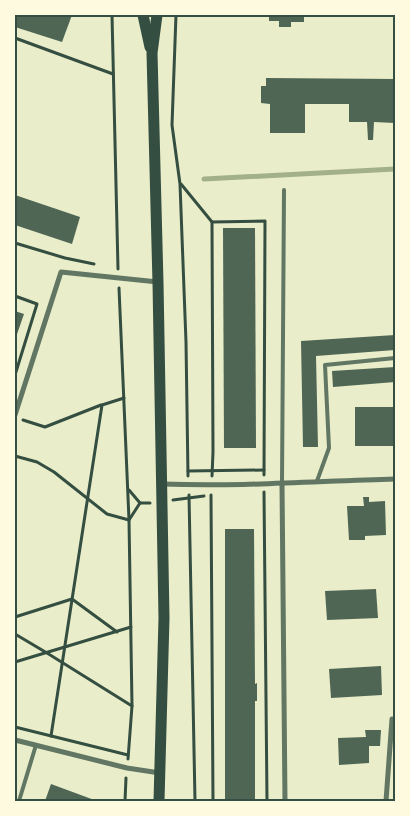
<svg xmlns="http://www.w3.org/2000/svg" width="410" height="816" font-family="Figtree,sans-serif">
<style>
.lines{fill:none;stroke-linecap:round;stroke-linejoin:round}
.stream{stroke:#a3b18a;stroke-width:5}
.building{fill:#4f6655}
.path{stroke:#344e41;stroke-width:3}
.service{stroke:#617663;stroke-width:4}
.minor{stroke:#617663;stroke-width:5}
.primary{stroke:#344e41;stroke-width:11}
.neatline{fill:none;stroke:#344e41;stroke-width:2}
</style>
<rect width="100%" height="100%" fill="#e9edc9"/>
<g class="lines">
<polyline class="stream" points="204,179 395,169"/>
</g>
<g class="building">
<polygon points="15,15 72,15 62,42 15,27"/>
<polygon points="269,15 304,15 304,22 291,22 291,27 279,27 279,21 269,21"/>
<polygon points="266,78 395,79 395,123 374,122 373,140 368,140 367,122 349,122 349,104 305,104 305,133 270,133 270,104 261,103 261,86 266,86"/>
<polygon points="15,195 80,217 72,244 15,225"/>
<polygon points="223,228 255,228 256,448 224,448"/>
<polygon points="15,311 24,314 15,340"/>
<polygon points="395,335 395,350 316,356 318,447 303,447 301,341"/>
<polygon points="395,367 395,382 333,387 332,371"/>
<rect x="355" y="407" width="40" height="39"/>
<polygon points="363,497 369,497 369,502 385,501 386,535 365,536 365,540 349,540 347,506 364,506"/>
<polygon points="225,529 254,529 255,684 257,683 257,701 255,701 255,801 225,801"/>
<polygon points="376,589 378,618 327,620 325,591"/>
<polygon points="381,666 382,695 331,698 329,669"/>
<polygon points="365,730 381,730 380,746 369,746 369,763 339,765 338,738 366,737"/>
<polygon points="51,784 97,801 45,801"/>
</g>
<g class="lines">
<g class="path">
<polyline points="112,15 118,269"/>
<polyline points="176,15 172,125 180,184 186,342 188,476"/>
<polyline points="15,38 113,74"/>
<polyline points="181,184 212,222"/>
<polyline points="15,243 65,258 94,264"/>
<polyline points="119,288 129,520 132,706 128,759"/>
<polyline points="15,296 37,304 15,375"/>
<polyline points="23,420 45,427 101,405"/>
<polyline points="15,456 37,462 54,472 107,514 129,520 140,503 129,490"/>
<polyline points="188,471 264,470"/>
<polyline points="212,476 213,452 212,222 265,221 264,475"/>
<polyline points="264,492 267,801"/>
<polyline points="189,495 195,801"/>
<polyline points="211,495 213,801"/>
<polyline points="173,500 204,496"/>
<polyline points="140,503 150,503"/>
<polyline points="15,617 72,599 117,632"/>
<polyline points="15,634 47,653 132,706"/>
<polyline points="15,662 131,627"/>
<polyline points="15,727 128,755"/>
<polyline points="51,736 102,405 124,398"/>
<polyline points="125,801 126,778"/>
</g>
<g class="service">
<polyline points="317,481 329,448 325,365 395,358"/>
<polyline points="282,483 284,190"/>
<polyline points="19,801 36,745"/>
</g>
<g class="minor">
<polyline points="15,415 61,272 158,282"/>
<polyline points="282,483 285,801"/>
<path d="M162 484C240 487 318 481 395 479"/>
<polyline points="15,740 127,768 160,773"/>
<polyline points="386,801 392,719"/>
</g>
<g class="primary">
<polyline points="143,15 150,47"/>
<polyline points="157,15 152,53 158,283 164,618 159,801"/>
</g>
</g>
<rect width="410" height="816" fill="none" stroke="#fefae0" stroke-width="32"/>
<rect x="16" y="16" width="378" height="784" class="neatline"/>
</svg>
